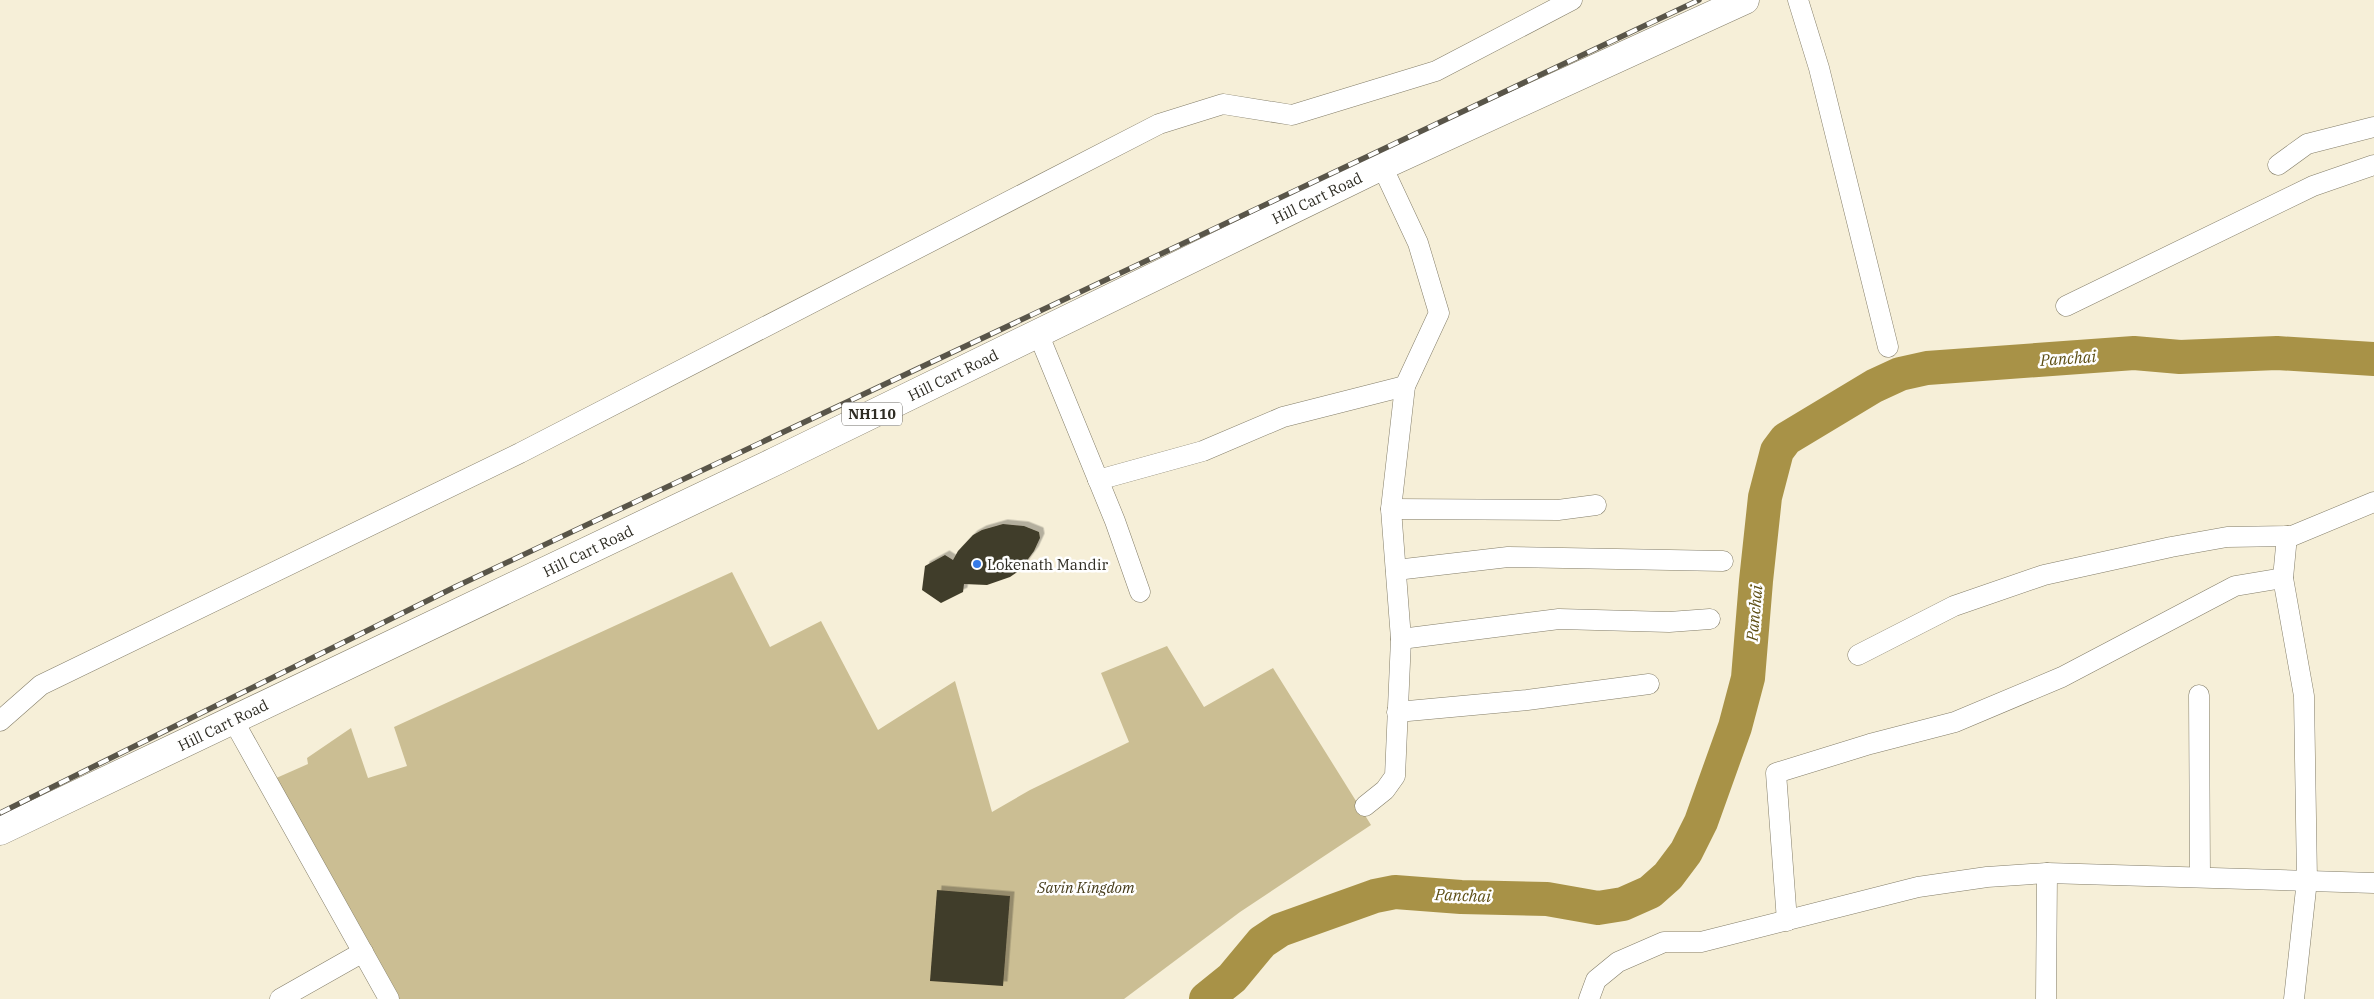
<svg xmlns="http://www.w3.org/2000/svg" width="2374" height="999" font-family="'IBM Plex Serif',serif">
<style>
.green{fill:#cbbe93}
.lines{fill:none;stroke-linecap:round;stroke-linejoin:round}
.river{stroke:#a89247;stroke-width:34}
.building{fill:#413c29;filter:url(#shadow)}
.street-casing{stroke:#837d68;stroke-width:21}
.highway-casing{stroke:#837d68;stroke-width:29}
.street{stroke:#fff;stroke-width:20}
.highway{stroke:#fff;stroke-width:28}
.rail-casing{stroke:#595549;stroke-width:5.5}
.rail{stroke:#fff;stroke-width:4;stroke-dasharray:11;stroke-linecap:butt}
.poi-dot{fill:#357ae7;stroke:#fff;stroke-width:2}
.labels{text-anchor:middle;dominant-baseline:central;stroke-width:5;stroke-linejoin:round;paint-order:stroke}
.shield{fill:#fff;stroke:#6d6b65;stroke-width:1}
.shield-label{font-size:14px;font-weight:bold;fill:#2e2c23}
.street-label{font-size:15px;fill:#2e2c23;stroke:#fff}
.poi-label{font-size:15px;fill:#2e2c23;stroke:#fff;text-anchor:start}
.park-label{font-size:15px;font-style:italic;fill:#433917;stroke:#fff}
.water-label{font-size:16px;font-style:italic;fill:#5d4e13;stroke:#fff}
</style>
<defs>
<filter id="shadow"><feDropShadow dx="4.5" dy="-4.5" stdDeviation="0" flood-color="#0004"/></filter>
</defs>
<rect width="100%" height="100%" fill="#f6efd8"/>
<polygon class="green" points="732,572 770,647 821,621 878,730 955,681 992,812 1030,790 1129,742 1101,673 1167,646 1204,707 1273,668 1371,825 1240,912 1124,999 396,999 274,779 308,764 307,758 351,728 368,778 407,766 394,727"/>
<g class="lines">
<polyline class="river" points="1206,999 1232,978 1262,942 1280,930 1375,896 1395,892 1461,897 1547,899 1598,908 1623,904 1650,892 1668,876 1686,852 1701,822 1735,727 1748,678 1756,581 1765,497 1777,451 1786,439 1874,386 1900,374 1927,368 2134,353 2180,357 2277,353 2374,359"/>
</g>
<g class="building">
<polygon points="1003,524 1024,526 1039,532 1040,538 1034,551 1020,570 1010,577 987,585 964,584 963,592 941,603 922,590 925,566 945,555 953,560 958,551 973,535 982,530"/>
<polygon points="937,890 1010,896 1003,986 930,981"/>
</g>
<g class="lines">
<defs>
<g id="street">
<polyline points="1798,0 1819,68 1888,347"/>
<polyline points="2278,165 2307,144 2374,127"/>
<polyline points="2066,306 2313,186 2374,165"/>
<polyline points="1038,333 1115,521 1140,592"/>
<polyline points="1098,480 1203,451 1283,417 1405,386"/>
<polyline points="1391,509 1558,510 1596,505"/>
<polyline points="2287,536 2283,578 2304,696 2307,880 2294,999"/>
<polyline points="1396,570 1508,557 1723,561"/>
<polyline points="1401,639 1559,619 1669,622 1710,619"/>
<polyline points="1858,655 1954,606 2044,575 2171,547 2227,537 2292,536 2374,502"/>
<polyline points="2199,695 2200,877"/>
<polyline points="1397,712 1527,700 1649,684"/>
<polyline points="233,720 389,999"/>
<polyline points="0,721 41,685 520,453 1159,124 1223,104 1292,115 1436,71 1572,0"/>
<polyline points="1365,806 1385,790 1395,776 1401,639 1391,509 1405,386 1439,313 1418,243 1382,166"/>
<polyline points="1787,921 1776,773 1870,744 1955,722 2062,677 2235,586 2283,578"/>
<polyline points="280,999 363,952"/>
<polyline points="1589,999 1596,980 1618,962 1664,942 1701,942 1918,887 1987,877 2047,873 2374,883"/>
<polyline points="2046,999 2047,873"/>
</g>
<polyline id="highway" points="0,831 776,461 1382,166 1745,0"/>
</defs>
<use href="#street" class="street-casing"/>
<use href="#highway" class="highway-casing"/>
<use href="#street" class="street"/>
<use href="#highway" class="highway"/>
<defs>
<polyline id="rail" points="0,813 455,587 1699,0"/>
</defs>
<use href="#rail" class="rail-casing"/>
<use href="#rail" class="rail"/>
</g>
<circle class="poi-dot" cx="977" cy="564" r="5"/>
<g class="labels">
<rect class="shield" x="842" y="402.5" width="60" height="23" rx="4"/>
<g class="shield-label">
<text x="872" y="414">NH110</text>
</g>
<g class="street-label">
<text transform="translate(1317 198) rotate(-26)">Hill Cart Road</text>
<text transform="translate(953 375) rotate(-26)">Hill Cart Road</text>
<text transform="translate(588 551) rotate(-26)">Hill Cart Road</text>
<text transform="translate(223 725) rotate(-26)">Hill Cart Road</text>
</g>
<g class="poi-label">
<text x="987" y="564">Lokenath Mandir</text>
</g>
<g class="park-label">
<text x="1086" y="887">Savin Kingdom</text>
</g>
<g class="water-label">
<text transform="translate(2068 358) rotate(-4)">Panchai</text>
<text transform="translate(1754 613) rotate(-85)">Panchai</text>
<text transform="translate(1463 895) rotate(2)">Panchai</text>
</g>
</g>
</svg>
